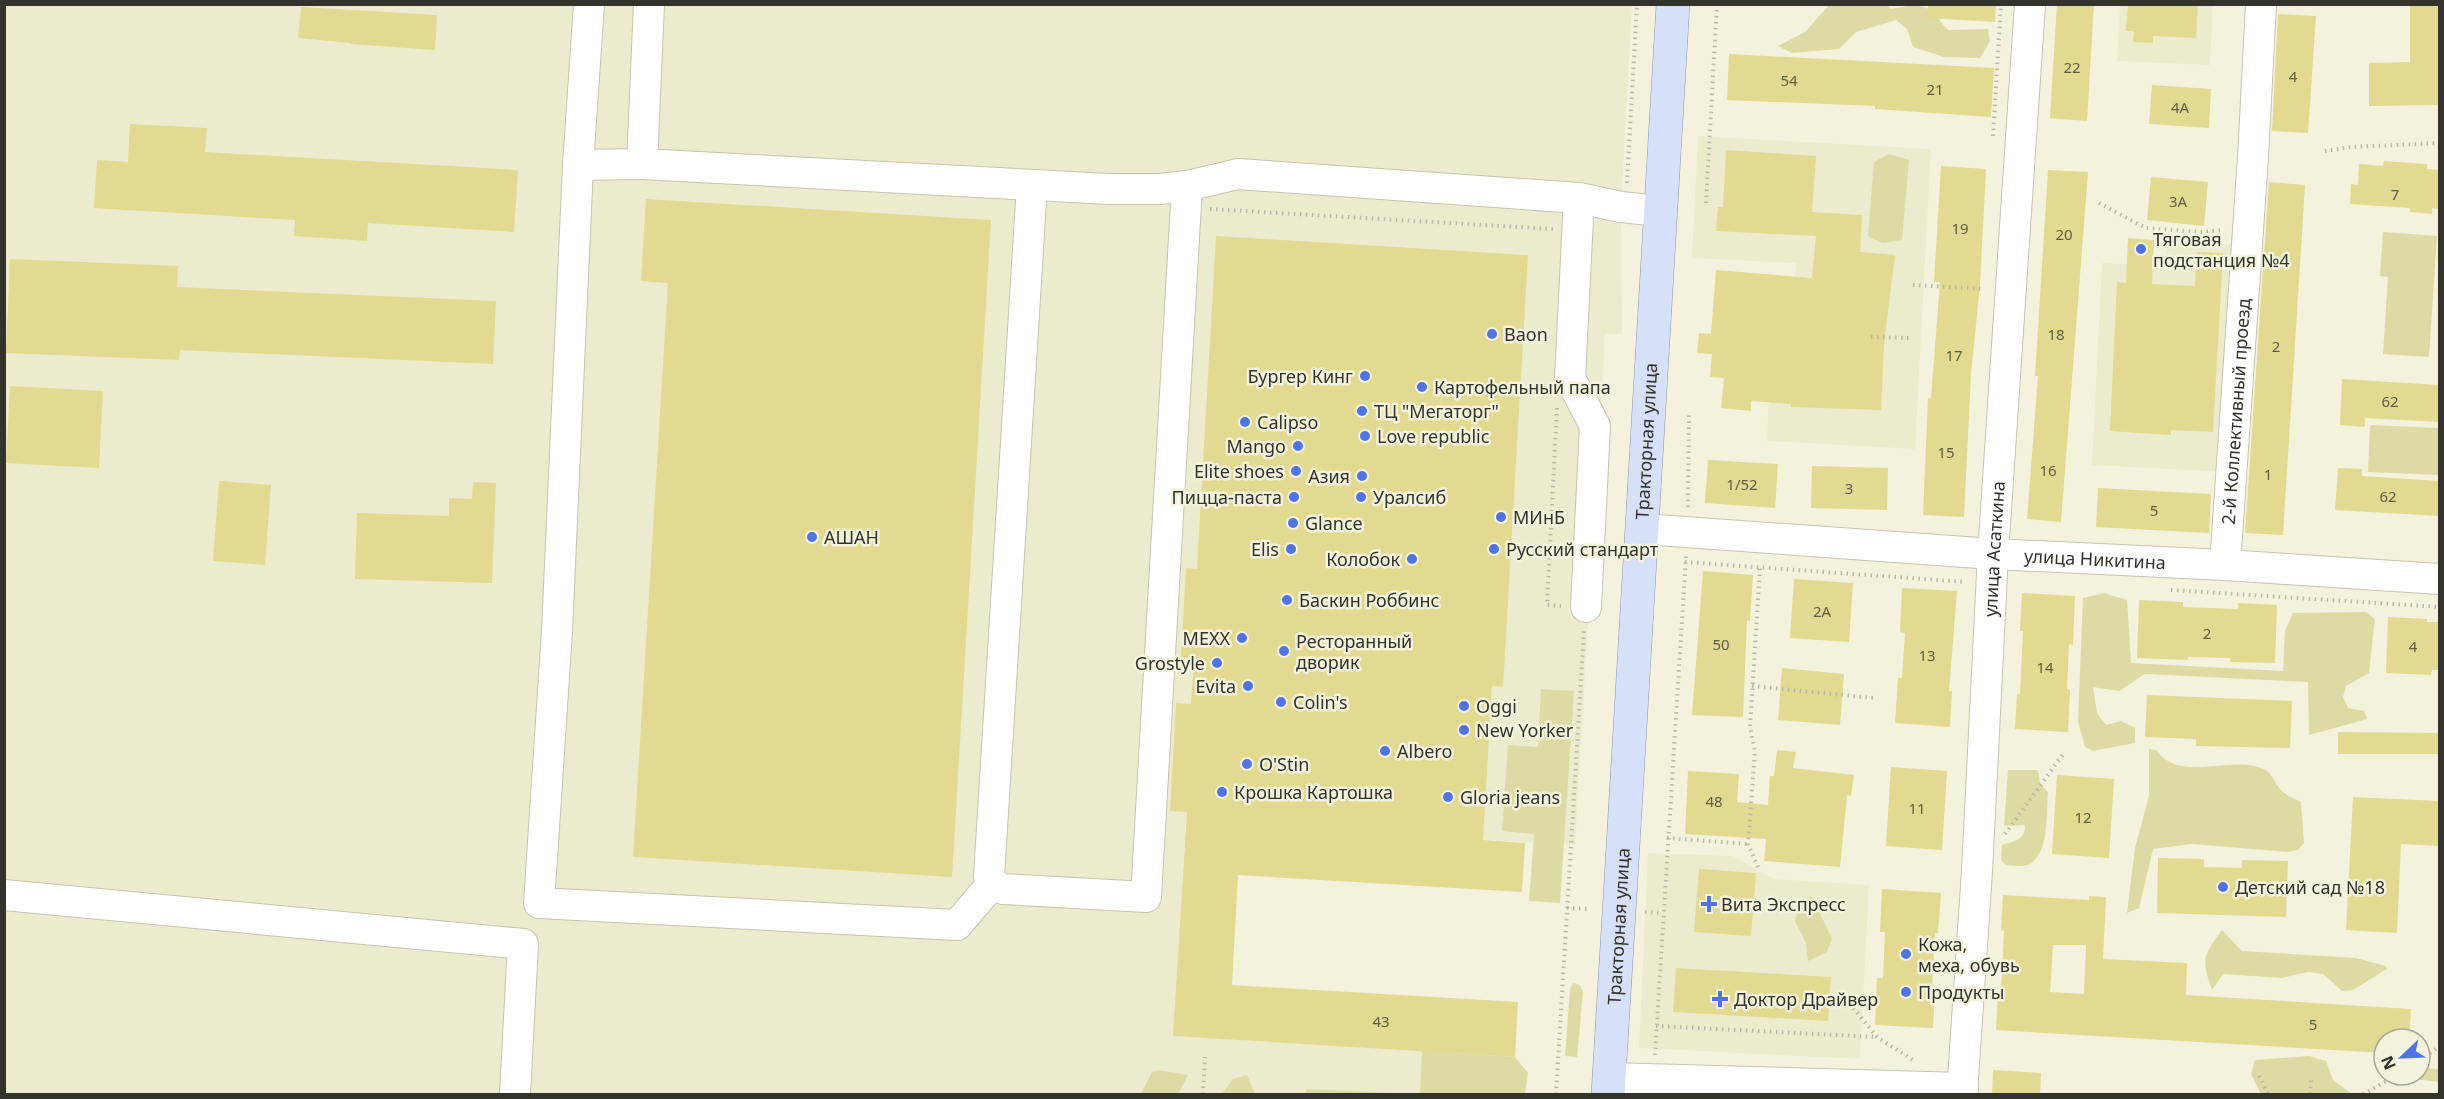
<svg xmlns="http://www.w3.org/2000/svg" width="2444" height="1099" font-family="'Noto Sans',sans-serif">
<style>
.built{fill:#edebcd}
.green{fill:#dedaa4}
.building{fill:#e1da90;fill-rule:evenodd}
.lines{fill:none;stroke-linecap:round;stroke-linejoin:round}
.minor-casing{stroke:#c6c4af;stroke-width:32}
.major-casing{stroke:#8b96ad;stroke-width:34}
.path{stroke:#b9b7a6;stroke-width:4;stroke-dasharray:1.5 4.5;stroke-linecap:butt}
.minor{stroke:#fff;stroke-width:30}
.major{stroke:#d6e0f8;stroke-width:33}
.poi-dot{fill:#4f74e8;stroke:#f4f2dd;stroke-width:2}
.labels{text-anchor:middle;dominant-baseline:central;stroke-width:5;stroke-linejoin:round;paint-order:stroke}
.number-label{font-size:15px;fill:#5f5d44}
.poi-label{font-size:18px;fill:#34332b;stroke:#f4f2dd;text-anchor:start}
.street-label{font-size:18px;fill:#34332b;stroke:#f4f2dd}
</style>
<rect width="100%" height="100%" fill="#f4f2dd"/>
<g class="built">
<polygon points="5,5 1632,5 1621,207 1622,334 1605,334 1575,845 1186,822 1174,1036 1422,1051 1421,1094 1306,1089 1306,1094 5,1094"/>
<polygon points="2120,5 2213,5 2210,65 2117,61"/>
<polygon points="1698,136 1931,149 1915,449 1767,441 1771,348 1791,349 1796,263 1692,258"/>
<polygon points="2167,241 2238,245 2226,472 2092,465 2102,263 2165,266"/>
<polygon points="1648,853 1733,856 1774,879 1869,885 1860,1059 1639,1048"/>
</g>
<g class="green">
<path d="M1830 4 1887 5 1891 9C1927 2 1925 4 1948 30L1988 29 1990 41 1980 58 1944 57 1913 47 1907 29 1896 20 1856 32 1839 49 1792 53 1778 46 1805 32Z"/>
<polygon points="1889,154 1909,160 1902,240 1882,243 1868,236 1874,162"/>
<polygon points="2383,232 2437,236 2429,357 2383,354 2388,277 2380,276"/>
<polygon points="2370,425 2439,428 2439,475 2368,472"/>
<polygon points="2104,593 2127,600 2131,663 2283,671 2285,631 2293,613 2366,612 2375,619 2369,673 2346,686 2343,697 2348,708 2364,711 2367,719 2309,735 2308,682 2145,674 2119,691 2093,687 2097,713 2106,725 2121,721 2135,728 2135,743 2093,751 2085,747 2078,721 2083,598"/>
<polygon points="1541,689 1574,691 1560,903 1529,901 1534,834 1502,831 1508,745 1538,747"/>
<path d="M2149 749 2156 750C2178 781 2223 759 2254 766 2274 770 2271 779 2281 790 2285 795 2295 799 2301 802L2304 843 2298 850 2288 852 2192 844 2153 849 2139 908 2127 913 2135 848 2149 796Z"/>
<path d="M2008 770H2038L2040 783 2048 792C2046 812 2050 852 2030 864 2023 867 2014 866 2006 865L2001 860 2002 845C2013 842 2026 840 2025 825L2004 826Z"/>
<polygon points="1812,896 1832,939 1827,952 1808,961 1806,943 1795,921 1800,900"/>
<path d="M2222 930 2242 951 2356 958 2386 966 2387 969 2353 990 2342 991 2323 974 2308 972 2282 978 2223 974 2212 990C2201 959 2203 956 2222 930Z"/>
<polygon points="1573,983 1580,985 1583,992 1577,1057 1565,1056 1570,989"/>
<polygon points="1422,1051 1515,1057 1528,1073 1525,1094 1420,1094"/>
<polygon points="2309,1056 2326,1061 2333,1080 2352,1094 2261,1094 2251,1074 2255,1060"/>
<polygon points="2420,1068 2439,1069 2439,1082 2414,1079 2416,1075 2420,1075"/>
<polygon points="1159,1070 1188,1075 1178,1094 1141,1094 1152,1072"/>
<polygon points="1247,1075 1255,1094 1222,1094 1233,1079"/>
<polygon points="1306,1089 1420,1094 1306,1094"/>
</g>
<g class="building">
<polygon points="1928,4 1996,4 1995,22 1927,18"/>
<polygon points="2057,4 2094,4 2087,121 2050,118"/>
<polygon points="2128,4 2198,4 2196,38 2153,36 2153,43 2133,42 2134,31 2126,31"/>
<polygon points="2410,4 2439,4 2439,105 2369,106 2369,63 2410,62"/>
<polygon points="301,7 437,15 435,50 351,44 351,43 298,38"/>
<polygon points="2278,14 2316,16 2308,133 2272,131"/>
<polygon points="1729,54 1994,68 1991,117 1875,109 1875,106 1727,100"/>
<polygon points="2152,85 2211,89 2209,128 2149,124"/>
<polygon points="130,124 207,128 205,152 518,170 514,232 368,223 367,241 294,236 295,220 94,208 97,160 128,162"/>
<polygon points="1726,150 1816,156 1812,212 1862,215 1860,252 1895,255 1884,344 1881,410 1791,407 1791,404 1751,401 1751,411 1721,408 1724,378 1710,377 1712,354 1697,353 1699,333 1711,334 1716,270 1812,278 1816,236 1716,231 1718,207 1723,207"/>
<polygon points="2384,161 2427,164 2427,169 2439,170 2439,209 2432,208 2432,214 2410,212 2410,208 2350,204 2351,184 2358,185 2359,164 2383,166"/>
<polygon points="1941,166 1986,169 1980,285 1971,374 1964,517 1923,515 1928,398 1931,398 1940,282 1934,282"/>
<polygon points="2048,170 2088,172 2061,522 2027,519 2038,376 2035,376"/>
<polygon points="2151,177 2208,182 2204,226 2147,220"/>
<polygon points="2269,182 2305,185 2283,535 2245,533"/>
<polygon points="646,199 991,220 952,877 633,857 668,283 641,281"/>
<polygon points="1216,236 1528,255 1503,687 1492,686 1483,840 1525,843 1522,892 1238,875 1232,985 1518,1002 1515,1057 1173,1036 1187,812 1170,811 1176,703 1191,704 1194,659 1181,658 1186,568 1197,569"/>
<polygon points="2128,238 2154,240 2152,284 2195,286 2197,252 2223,253 2213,432 2171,430 2171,435 2110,431 2117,282 2126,283"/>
<polygon points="10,259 178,266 177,287 496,301 493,364 180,350 179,360 6,353"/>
<polygon points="2342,379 2439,385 2439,422 2365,418 2365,427 2340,425"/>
<polygon points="10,386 103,391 99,468 6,463"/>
<polygon points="1708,460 1778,464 1775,508 1705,503"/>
<polygon points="1812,466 1888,468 1887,510 1811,508"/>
<polygon points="2338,468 2362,469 2362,476 2439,481 2439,516 2335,510"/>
<polygon points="219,481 271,485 265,565 213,561"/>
<polygon points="473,482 496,483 492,583 355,579 357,513 449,516 449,498 472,499"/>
<polygon points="2098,488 2211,494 2209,533 2096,527"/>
<polygon points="1703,571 1753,575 1750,621 1747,620 1743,717 1692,715"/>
<polygon points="1794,579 1853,583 1849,642 1790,638"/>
<polygon points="1902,588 1957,591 1949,691 1952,691 1950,727 1895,723 1898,678 1902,678 1905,633 1900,632"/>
<polygon points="2022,593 2075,596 2073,645 2069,644 2067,689 2070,690 2068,732 2015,729 2017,694 2020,694 2023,631 2020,631"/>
<polygon points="2139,600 2183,602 2183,607 2238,609 2238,603 2277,605 2275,663 2230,662 2230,658 2188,657 2188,660 2137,658"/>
<polygon points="2388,617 2427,619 2427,622 2439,622 2439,670 2432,670 2431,675 2386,673"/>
<polygon points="1782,668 1844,674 1840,725 1778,720"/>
<polygon points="2147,695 2292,701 2290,748 2196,746 2196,739 2145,737"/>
<polygon points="2338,732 2439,733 2439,754 2338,754"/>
<polygon points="1777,750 1796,752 1793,768 1854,775 1851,796 1847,795 1840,867 1764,861 1766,839 1685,834 1688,771 1739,774 1737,802 1768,805 1770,776 1774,776"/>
<polygon points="1891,767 1947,771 1942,850 1886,846"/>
<polygon points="2057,775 2114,779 2109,858 2052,854"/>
<polygon points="2353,797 2439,801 2439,846 2401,844 2397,933 2346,930"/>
<polygon points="2158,858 2204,859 2204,867 2242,868 2242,860 2288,861 2286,917 2157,913"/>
<polygon points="1699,869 1756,873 1751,936 1694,932"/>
<polygon points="1882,889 1941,893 1938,933 1935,933 1932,991 1935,991 1933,1028 1875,1025 1877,978 1883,978 1885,932 1880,932"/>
<path d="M2003 895 2089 900V896L2106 897 2103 959 2187 963 2186 995 2411 1009 2409 1039H2384V1053L1996 1030 1998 994H2001L2004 931 2001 930ZM2053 945H2086L2084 994 2050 992Z"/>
<polygon points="1676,968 1831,977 1828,1021 1673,1012"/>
<polygon points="1993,1070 2041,1073 2040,1095 1992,1095"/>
</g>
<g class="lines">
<defs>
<g id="minor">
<polyline points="589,4 578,165 642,164"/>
<polyline points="649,4 642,164 1109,189 1160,189 1187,186 1238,174 1579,198 1621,207 1659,211"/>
<polyline points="578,165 557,631 539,903 957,925 992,884"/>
<polyline points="1032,185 989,876 992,884 1003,889 1146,897 1187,186"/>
<polyline points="1579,198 1570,378 1595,426 1586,607"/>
<path id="s1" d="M1643 529 1993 554 2225 565 2440 579"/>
<path id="s2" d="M2225 565 2253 157 2261 4"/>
<polyline points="4,895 523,944 515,1094"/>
<polyline points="1609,1078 1963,1088"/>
<path id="s3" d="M1962 1094 1977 871 1993 554 2030 4"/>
</g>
<g id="major">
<path id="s4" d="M1608 1094C1631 731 1648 368 1673 4"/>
</g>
</defs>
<use href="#minor" class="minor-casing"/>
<use href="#major" class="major-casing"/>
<g class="path">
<polyline points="1993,136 2001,4"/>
<polyline points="2325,151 2351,147 2440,143"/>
<polyline points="1627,183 1637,4"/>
<polyline points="1706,203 1717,4"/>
<polyline points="2099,203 2146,228 2201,232 2224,230"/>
<polyline points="1210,209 1553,229"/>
<polyline points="1913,285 1984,289"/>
<polyline points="1871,337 1910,338"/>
<polyline points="1557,408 1547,605 1561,606"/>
<polyline points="1688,507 1689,413"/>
<polyline points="1685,562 1966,582"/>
<polyline points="2171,590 2440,607"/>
<polyline points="1752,686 1873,698"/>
<polyline points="2005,834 2064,753"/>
<polyline points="1667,838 1748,844"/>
<polyline points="1758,867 1748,844 1755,751 1750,727 1760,568"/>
<polyline points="1567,908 1590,909"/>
<polyline points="1645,912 1662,913"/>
<polyline points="1842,994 1877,1037 1913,1060"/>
<polyline points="1656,1026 1877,1037"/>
<polyline points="1655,1055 1686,556"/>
<polyline points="2420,1060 2440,1046"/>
<polyline points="2259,1076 2268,1094"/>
<polyline points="1203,1094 1205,1057"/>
<polyline points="1556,1094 1584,630"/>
<polyline points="2310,1094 2311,1080"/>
<polyline points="2363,1094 2398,1075"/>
</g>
<use href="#minor" class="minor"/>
<use href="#major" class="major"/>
</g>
<g class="poi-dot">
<circle cx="2141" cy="249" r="6"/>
<circle cx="1492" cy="334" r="6"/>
<circle cx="1365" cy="376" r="6"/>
<circle cx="1422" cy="387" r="6"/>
<circle cx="1362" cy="411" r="6"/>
<circle cx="1245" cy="422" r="6"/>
<circle cx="1365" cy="436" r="6"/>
<circle cx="1298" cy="446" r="6"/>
<circle cx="1296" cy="471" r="6"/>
<circle cx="1362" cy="476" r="6"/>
<circle cx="1294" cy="497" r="6"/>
<circle cx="1361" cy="497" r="6"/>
<circle cx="1501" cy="517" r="6"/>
<circle cx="1293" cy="523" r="6"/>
<circle cx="812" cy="537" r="6"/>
<circle cx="1291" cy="549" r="6"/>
<circle cx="1494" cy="549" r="6"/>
<circle cx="1412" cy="559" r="6"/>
<circle cx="1287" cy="600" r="6"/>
<circle cx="1242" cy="638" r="6"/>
<circle cx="1284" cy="651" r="6"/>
<circle cx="1217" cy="663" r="6"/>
<circle cx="1248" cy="686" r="6"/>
<circle cx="1281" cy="702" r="6"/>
<circle cx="1464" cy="706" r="6"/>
<circle cx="1464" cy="730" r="6"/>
<circle cx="1385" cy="751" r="6"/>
<circle cx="1247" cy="764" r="6"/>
<circle cx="1222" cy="792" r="6"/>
<circle cx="1448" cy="797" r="6"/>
<circle cx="2223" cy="887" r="6"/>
<path d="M1706 895h6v6h6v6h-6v6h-6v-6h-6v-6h6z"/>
<circle cx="1906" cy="954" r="6"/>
<circle cx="1906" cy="992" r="6"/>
<path d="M1717 990h6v6h6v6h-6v6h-6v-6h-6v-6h6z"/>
</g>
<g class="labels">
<g class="number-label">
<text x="2072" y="67">22</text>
<text x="2293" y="76">4</text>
<text x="1789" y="80">54</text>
<text x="1935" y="89">21</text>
<text x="2180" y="107">4А</text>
<text x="2395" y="194">7</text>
<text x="2178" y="201">3А</text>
<text x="1960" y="228">19</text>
<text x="2064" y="234">20</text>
<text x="2056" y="334">18</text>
<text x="2276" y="346">2</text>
<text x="1954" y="355">17</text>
<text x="2390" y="401">62</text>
<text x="1946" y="452">15</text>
<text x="2048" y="470">16</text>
<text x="2268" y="474">1</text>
<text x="1742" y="484">1/52</text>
<text x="1849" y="488">3</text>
<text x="2388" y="496">62</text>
<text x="2154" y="510">5</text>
<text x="1822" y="611">2А</text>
<text x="2207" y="633">2</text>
<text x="1721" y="644">50</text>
<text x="2413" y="646">4</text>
<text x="1927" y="655">13</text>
<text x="2045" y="667">14</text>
<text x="1714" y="801">48</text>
<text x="1917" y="808">11</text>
<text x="2083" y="817">12</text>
<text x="1381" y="1021">43</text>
<text x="2313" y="1024">5</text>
</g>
<g class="poi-label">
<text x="2153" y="239">Тяговая<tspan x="2153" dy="21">подстанция №4</tspan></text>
<text x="1504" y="334">Baon</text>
<text x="1353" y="376" text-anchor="end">Бургер Кинг</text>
<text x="1434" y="387">Картофельный папа</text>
<text x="1374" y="411">ТЦ "Мегаторг"</text>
<text x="1257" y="422">Calipso</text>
<text x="1377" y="436">Love republic</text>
<text x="1286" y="446" text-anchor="end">Mango</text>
<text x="1284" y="471" text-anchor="end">Elite shoes</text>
<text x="1350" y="476" text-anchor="end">Азия</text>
<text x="1282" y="497" text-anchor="end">Пицца-паста</text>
<text x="1373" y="497">Уралсиб</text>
<text x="1513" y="517">МИнБ</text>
<text x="1305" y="523">Glance</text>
<text x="824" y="537">АШАН</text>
<text x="1279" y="549" text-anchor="end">Elis</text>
<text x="1506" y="549">Русский стандарт</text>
<text x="1400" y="559" text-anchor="end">Колобок</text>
<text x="1299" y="600">Баскин Роббинс</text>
<text x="1230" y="638" text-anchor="end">MEXX</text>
<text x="1296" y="641">Ресторанный<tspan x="1296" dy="21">дворик</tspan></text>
<text x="1205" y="663" text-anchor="end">Grostyle</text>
<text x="1236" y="686" text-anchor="end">Evita</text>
<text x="1293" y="702">Colin's</text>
<text x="1476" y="706">Oggi</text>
<text x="1476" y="730">New Yorker</text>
<text x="1397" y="751">Albero</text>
<text x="1259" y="764">O'Stin</text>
<text x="1234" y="792">Крошка Картошка</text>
<text x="1460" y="797">Gloria jeans</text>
<text x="2235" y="887">Детский сад №18</text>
<text x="1721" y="904">Вита Экспресс</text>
<text x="1918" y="944">Кожа,<tspan x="1918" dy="21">меха, обувь</tspan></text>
<text x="1918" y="992">Продукты</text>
<text x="1734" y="999">Доктор Драйвер</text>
</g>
<g class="street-label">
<text stroke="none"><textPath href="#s2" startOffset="154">2-й Коллективный проезд</textPath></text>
<text stroke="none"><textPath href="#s4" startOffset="654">Тракторная улица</textPath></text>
<text stroke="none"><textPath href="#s3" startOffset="546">улица Асаткина</textPath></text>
<text stroke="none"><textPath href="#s1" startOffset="453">улица Никитина</textPath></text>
<text stroke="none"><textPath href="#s4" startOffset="168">Тракторная улица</textPath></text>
</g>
</g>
<rect width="2444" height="1099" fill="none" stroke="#34332b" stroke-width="12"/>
<g transform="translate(2402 1057) rotate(247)"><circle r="28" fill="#f4f2dd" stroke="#a7a696" stroke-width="1.5"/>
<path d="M0-4.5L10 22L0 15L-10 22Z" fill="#4f74e8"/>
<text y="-9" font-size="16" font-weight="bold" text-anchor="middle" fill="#34332b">N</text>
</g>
</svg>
